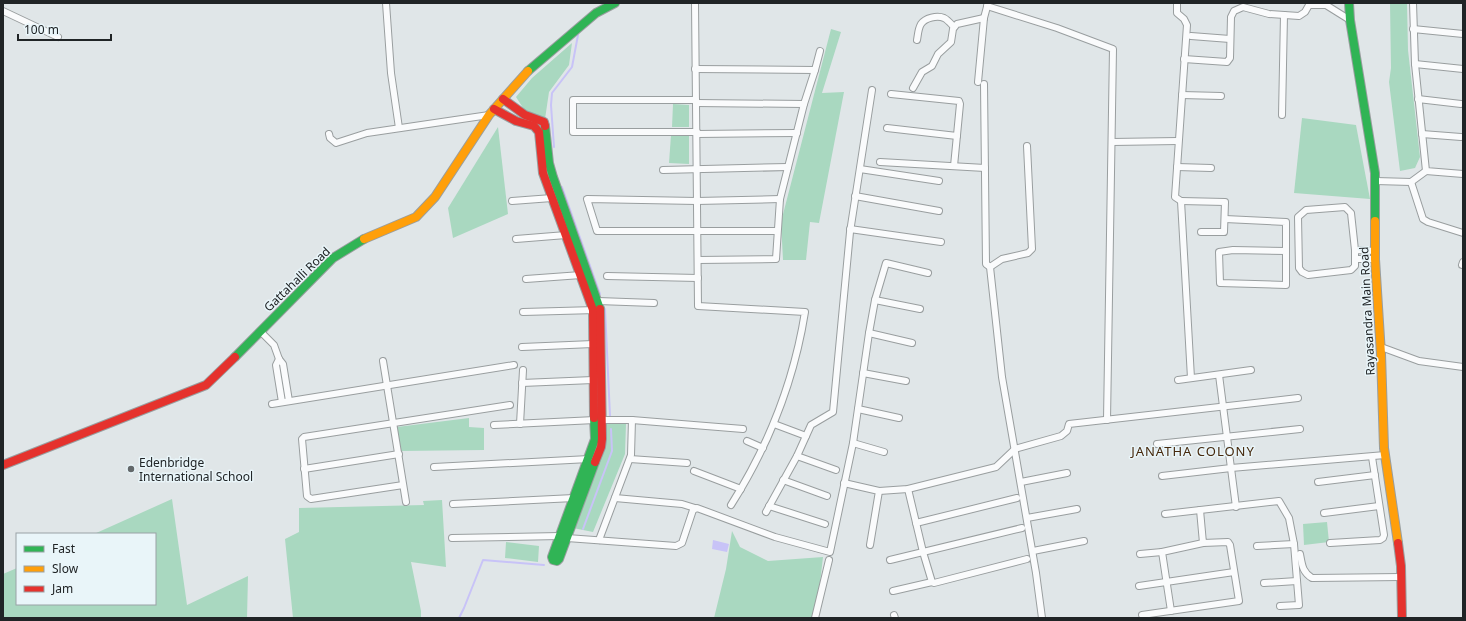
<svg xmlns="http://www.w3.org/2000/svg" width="1466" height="621" font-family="'Noto Sans',sans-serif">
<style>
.green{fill:#a9d8c0}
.water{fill:#c8c3f7}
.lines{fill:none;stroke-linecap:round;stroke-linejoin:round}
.stream{stroke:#c8c3f7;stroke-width:2}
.street-casing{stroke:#999e9f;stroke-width:8}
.fast-casing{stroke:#999e9f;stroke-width:10}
.slow-casing{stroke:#999e9f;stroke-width:10}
.jam-casing{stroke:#999e9f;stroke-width:10}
.street{stroke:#fafbfc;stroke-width:6}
.fast{stroke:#30b455;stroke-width:8}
.slow{stroke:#ff9f0a;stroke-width:8}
.jam{stroke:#e5322d;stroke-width:8}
.poi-dot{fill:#63686a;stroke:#e9f5f9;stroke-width:1.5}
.labels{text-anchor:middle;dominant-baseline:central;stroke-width:3;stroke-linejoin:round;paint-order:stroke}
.street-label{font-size:12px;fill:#202426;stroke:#e9f5f9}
.poi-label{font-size:12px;fill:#202426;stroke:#e9f5f9;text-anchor:start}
.neighbourhood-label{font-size:13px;letter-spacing:1px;fill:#46280c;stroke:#e9f5f9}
</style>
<rect width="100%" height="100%" fill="#e0e6e8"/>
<g class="green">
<polygon points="1390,3 1407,3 1408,50 1420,157 1415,168 1400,171 1389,82 1391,68"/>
<polygon points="831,29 841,32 822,93 844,92 819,223 810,222 806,260 783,260 781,222"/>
<polygon points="572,43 569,65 549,92 545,119 527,114 516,97 532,78"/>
<polygon points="673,104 689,105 689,127 672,127"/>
<polygon points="1302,118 1356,125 1370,199 1294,193"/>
<polygon points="498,127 508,214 453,238 448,208"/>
<polygon points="671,135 689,135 689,164 669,163"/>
<polygon points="469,418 469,427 484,428 484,450 401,451 397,427"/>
<polygon points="604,423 626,424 625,454 593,532 573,528 605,446"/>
<polygon points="172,499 187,605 248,576 247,618 3,618 3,574 17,568 17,604 155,604 155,534 94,534"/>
<polygon points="442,500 446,567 411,562 421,611 421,618 293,618 285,539 299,532 299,508 424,505 423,501"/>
<polygon points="1327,522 1329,542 1304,545 1303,524"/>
<polygon points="732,531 740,547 768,561 823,557 816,618 714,618 726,569"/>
<polygon points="506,542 539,546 538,562 505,558"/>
</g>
<polygon class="water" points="713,540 729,544 727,552 712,549"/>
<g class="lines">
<g class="stream">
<polyline points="554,147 551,105 552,93 572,67 578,35"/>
<polyline points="562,187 600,294"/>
<polyline points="605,309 610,416"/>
<polyline points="583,529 612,451 611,429"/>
<polyline points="459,618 464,608 483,560 544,565"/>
</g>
<defs>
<g id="street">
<polyline points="386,3 391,73 399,128"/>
<path d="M695 3 698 306 805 312C794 381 769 445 731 505"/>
<polyline points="1177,3 1177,13 1184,19 1187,25 1175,197 1181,201 1191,378"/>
<polyline points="1413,3 1415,64 1426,171 1463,174"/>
<polyline points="987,6 1057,28 1113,49 1107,420"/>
<polyline points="3,11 58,37"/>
<polyline points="1413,29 1463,34"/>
<polyline points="1191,36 1230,39"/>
<path d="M917 40C918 35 918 29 921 24 925 18 937 15 944 18 948 20 951 24 954 27"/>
<polyline points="1184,59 1227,62 1230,58 1231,17 1234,11 1243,7 1269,14 1299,16 1305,12 1309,5 1326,5 1350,20"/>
<polyline points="1415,64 1463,69"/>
<polyline points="695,69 815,70 804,104"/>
<polyline points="815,70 820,51"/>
<polyline points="978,82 984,18 988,3"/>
<polyline points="984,84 986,264 990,267 1002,377 1036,573 1042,618"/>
<polyline points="913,88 922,72 932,66 938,54 951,42 953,29 957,24 984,18"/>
<polyline points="891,94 959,101 960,104 954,166"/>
<polyline points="1182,95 1221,96"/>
<polyline points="1418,99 1461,104"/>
<polyline points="696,100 573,100 573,132 697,132"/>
<polyline points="696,103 804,104 780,199 776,259 698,260"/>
<polyline points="1282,115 1284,15"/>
<polyline points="887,128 957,136"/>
<polyline points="329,134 330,138 336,143 367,133 489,115"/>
<polyline points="697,134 797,133"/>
<polyline points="1422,134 1461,137"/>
<polyline points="1112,142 1178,141"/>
<polyline points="880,162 985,168"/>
<polyline points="1177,167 1211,168"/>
<polyline points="860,169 939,181"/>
<polyline points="663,170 788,167"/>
<polyline points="1376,181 1411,182 1423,219 1428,222 1463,233"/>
<polyline points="1411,182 1426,171"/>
<polyline points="855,196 939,211"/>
<polyline points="512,201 552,198"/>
<polyline points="1181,201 1225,202 1224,232 1201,232"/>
<polyline points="1225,219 1286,222 1286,285 1220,283 1219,252 1233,250 1286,251"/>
<polyline points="850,229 941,242"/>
<polyline points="777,231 597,231 587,199 697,201 780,199"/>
<polyline points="516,239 566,235"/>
<polyline points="1355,250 1355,266 1351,270 1308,275 1302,272 1299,268 1298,217 1306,210 1345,207 1351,213 1355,250 1375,251"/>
<polyline points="1355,259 1375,259"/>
<polyline points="1463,262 1462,265 1463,265"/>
<polyline points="990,267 1002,259 1028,253 1032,249 1027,146"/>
<polyline points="607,276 698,278"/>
<polyline points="526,279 581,275"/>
<polyline points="875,300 920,309"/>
<polyline points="598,301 654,303"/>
<polyline points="523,312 596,310"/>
<polyline points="261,332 274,345 279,359 283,364 289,401"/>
<polyline points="869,333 912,343"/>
<polyline points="522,347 593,344"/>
<polyline points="1381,347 1419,361 1463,367"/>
<polyline points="279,359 276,365 282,402"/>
<polyline points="383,361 406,502"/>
<polyline points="863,373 906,381"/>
<polyline points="1219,375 1236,507"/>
<polyline points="1178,380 1251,370"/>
<polyline points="522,383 593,380"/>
<polyline points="272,404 514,365"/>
<polyline points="858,409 899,418"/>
<polyline points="520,424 523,370"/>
<polyline points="774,424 806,436"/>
<polyline points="494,425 595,420 632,420 743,429"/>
<polyline points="747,441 763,448"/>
<polyline points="853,443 884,452"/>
<polyline points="1157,444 1300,429"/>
<polyline points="797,456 836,470"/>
<polyline points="630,459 687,463"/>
<polyline points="434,467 589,459"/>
<polyline points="304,469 399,454"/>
<polyline points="694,471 741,489"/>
<polyline points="1162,476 1231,468 1385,455"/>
<polyline points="783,480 827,496"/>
<polyline points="1021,482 1067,473"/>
<polyline points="1318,482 1375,475"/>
<polyline points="844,483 879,491 870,545"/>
<polyline points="403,485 311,499 307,496 302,439 304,437 510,405"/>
<polyline points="908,489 923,552 932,582 934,583 1027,559"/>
<polyline points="879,491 908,489 996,467 1015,449 1061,436 1067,431 1069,424 1298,398"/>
<polyline points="615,498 682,504 695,508"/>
<polyline points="453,504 574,498"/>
<polyline points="769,506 825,524"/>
<polyline points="766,512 797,456 811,425 833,412 850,232 872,90"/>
<polyline points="1324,513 1379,506"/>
<polyline points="1165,514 1279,501 1289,518 1294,544 1299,605 1280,606"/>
<polyline points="1027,518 1077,509"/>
<polyline points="916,523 1017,498"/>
<polyline points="452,538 560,536"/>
<polyline points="567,538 676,546 682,543 693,510 697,508 775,537 830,552 853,443 869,333 875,300 886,263 928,273"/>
<polyline points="599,540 631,455 632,420"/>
<polyline points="1330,543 1380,540 1383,538 1384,535 1372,457"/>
<polyline points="1257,546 1294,544"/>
<polyline points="1033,551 1084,541"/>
<polyline points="1140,554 1162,552"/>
<path d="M1300 554C1302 564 1302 572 1312 578L1401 577"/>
<polyline points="890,560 1022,528"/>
<polyline points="1264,583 1297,581"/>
<polyline points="1139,586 1234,572"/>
<polyline points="893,591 932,582"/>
<polyline points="1171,611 1162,552 1203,543"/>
<polyline points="894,615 895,618"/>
<polyline points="1142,615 1239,601 1230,545 1228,542 1203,543 1200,510"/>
<polyline points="815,618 829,560"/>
</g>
<g id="fast">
<polyline points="1349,3 1350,20 1375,173 1375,221"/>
<polyline points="528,71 596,13 615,3"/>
<polyline points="545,126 549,163 553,177 600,309"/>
<polyline points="235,357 333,258 364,239"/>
<polyline points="594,418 595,439 552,557 553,560 557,561 559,559 595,462"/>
</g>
<g id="slow">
<polyline points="1375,221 1375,259 1381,354 1384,448 1398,543"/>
<polyline points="364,239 416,217 435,197 489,115 528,71"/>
</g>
<g id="jam">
<polyline points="503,99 525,115 544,122 545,126"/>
<polyline points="494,109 516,121 534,126 539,132 543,173 593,310 594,418"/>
<polyline points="595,462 601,447 602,439 600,309"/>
<polyline points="3,465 206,385 235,357"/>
<polyline points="1398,543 1401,566 1402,618"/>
</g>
</defs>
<use href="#street" class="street-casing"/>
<use href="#fast" class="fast-casing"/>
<use href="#slow" class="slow-casing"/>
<use href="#jam" class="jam-casing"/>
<use href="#street" class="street"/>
<use href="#fast" class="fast"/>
<use href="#slow" class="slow"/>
<use href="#jam" class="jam"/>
</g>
<circle class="poi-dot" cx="131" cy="469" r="4"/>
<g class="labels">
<g class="street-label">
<text transform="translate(297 279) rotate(-44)">Gattahalli Road</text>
<text transform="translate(1367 311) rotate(-93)">Rayasandra Main Road</text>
</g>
<g class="poi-label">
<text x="139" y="462">Edenbridge<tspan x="139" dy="14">International School</tspan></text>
</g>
<g class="neighbourhood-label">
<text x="1193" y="451">JANATHA COLONY</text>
</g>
</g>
<rect width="1466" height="621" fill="none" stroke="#202426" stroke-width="8"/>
<rect x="16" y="533" width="140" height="72" fill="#e9f5f9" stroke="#99a1a5"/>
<rect x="24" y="546" width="20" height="6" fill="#30b455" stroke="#99a1a5"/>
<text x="52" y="553" font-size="12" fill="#202426">Fast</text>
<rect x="24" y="566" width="20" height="6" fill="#ff9f0a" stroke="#99a1a5"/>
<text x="52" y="573" font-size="12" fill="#202426">Slow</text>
<rect x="24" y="586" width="20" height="6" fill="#e5322d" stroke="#99a1a5"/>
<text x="52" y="593" font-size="12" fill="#202426">Jam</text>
<path d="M18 34v6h93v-6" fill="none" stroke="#202426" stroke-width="2"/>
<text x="24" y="34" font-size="12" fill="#202426" stroke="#e9f5f9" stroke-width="3" paint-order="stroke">100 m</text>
</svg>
